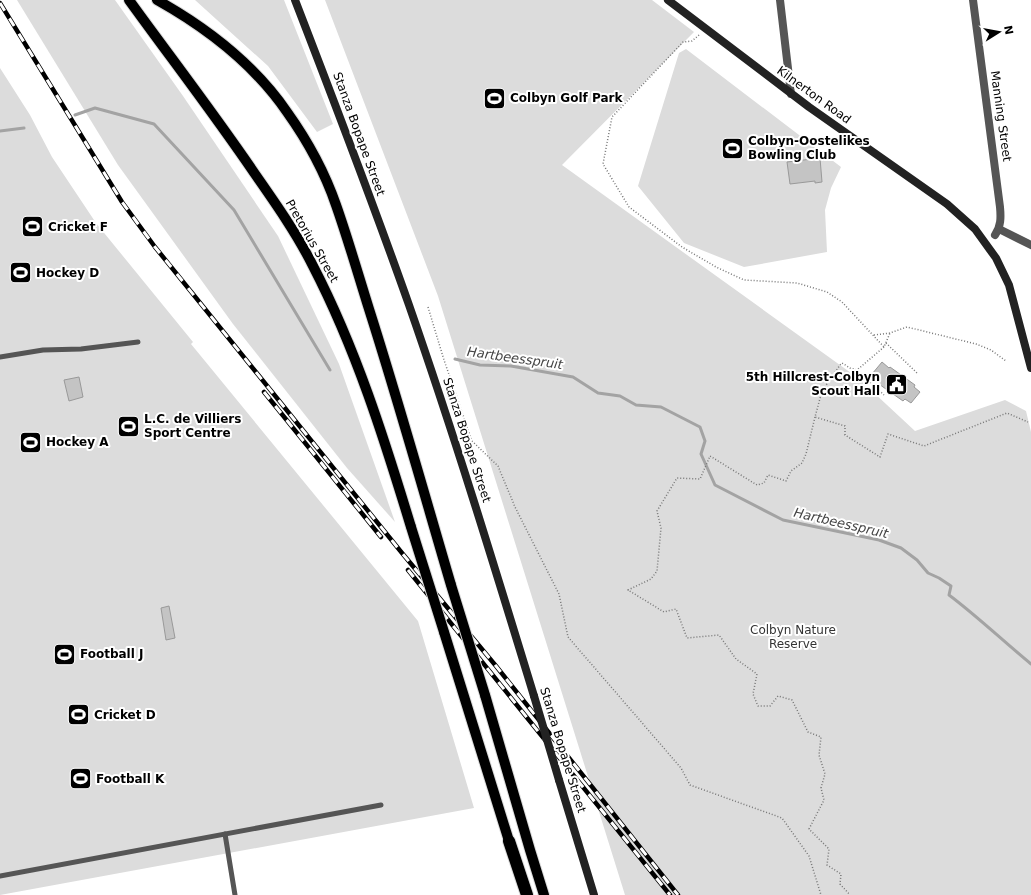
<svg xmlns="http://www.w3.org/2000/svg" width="1031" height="895" font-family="'DejaVu Sans',sans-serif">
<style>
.green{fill:#dcdcdc}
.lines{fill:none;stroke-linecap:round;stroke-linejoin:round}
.stream{stroke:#a3a3a3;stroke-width:3}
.building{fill:#c4c4c4;stroke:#999}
.primary-casing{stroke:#dbdbdb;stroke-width:12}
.highway-casing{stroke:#dbdbdb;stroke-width:14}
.path{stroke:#777;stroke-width:1.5;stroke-dasharray:1 2;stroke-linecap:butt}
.lane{stroke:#555;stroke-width:5}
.street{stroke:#555;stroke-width:8}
.secondary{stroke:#222;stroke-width:8}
.primary{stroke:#000;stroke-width:10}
.highway{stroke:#000;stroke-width:12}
.rail-casing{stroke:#000;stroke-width:4.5}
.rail{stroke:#fff;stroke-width:3;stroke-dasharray:9;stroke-linecap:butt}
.primary-bridge-casing{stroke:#dbdbdb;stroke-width:12;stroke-linecap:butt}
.secondary-bridge{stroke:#222;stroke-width:8}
.primary-bridge{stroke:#000;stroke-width:10}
.labels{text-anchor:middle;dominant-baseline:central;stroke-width:4;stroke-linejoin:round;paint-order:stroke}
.street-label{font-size:12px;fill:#000;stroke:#fff}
.poi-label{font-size:12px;font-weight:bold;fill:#000;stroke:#fff;text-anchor:start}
.park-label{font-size:12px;fill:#333;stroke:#fff}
.water-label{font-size:13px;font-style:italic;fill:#444;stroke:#fff}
</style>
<rect width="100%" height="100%" fill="#fff"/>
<g class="green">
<polygon points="17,0 115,0 183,96 278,236 339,364 395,522 347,468 233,324 118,165"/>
<polygon points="195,0 284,0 333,124 317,132 268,66"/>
<polygon points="325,0 652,0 694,32 562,165 858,378 915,431 1005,400 1026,411 1031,432 1031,895 625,895 438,296"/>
<polygon points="686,49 841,167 831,188 825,210 827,252 744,267 684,243 638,186 679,53"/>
<polygon points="0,68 30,115 52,157 96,223 193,342 191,344 418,621 474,808 0,895"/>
</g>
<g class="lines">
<g class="stream">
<polyline points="75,115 95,108 154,124 234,210 330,370"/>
<polyline points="0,131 24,128"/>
<path d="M455 359 480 365 511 366 573 377 598 393 620 396 636 405 661 407 700 427 705 441 701 454 715 485 783 520 879 540 901 548 917 560 928 573 939 578 951 586 949 595C977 616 1003 641 1031 664"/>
</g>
</g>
<g class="building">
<polygon points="820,158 822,182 815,183 815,181 790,184 787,162"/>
<polygon points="882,362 889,368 890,367 915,385 914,387 920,392 911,403 905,399 903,401 876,382 879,379 872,374"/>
<polygon points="79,377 83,397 69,401 64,380"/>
<polygon points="169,606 175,638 166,640 161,608"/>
</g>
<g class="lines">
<defs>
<g id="primary">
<path d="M129 0C171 58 215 115 255 174 276 204 297 234 313 266 356 349 384 438 411 527"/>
<path d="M157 0C207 28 254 64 287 112 307 140 325 173 336 205 348 239 358 274 369 309 398 400 424 493 451 585"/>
<polyline points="444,632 509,841"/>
<polyline points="485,695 530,850 544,895"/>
</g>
<polyline id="highway" points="509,841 527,895"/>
</defs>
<use href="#primary" class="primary-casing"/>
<use href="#highway" class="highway-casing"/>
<g class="path">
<polyline points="699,35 692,41 683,42 612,117 603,164 629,207 682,247 716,267 744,280 797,283 827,292 842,302 884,347 890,333"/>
<polyline points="428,307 444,360 472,441 498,466 515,507 559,594 568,637 681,768 690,785 782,818 809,856 821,895"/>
<polyline points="874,335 890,333 907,327 976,344 991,350 1006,361"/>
<polyline points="886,343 917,373"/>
<polyline points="884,347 857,370 850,368 842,363 840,365 822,391 815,417 845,426 845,435 880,457 888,434 924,446 1007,413 1028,422"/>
<polyline points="857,370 884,395"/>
<polyline points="815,417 806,454 802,463 791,471 786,481 768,475 764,483 757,485 710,456 700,479 677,478 657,511 661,528 657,571 651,579 628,590 664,612 676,609 687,638 719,635 736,659 757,674 753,694 758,706 770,706 778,696 792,700 808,732 821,737 819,755 825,774 821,788 824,800 809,829 829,849 827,865 841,874 840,884 850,895"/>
</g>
<g class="lane">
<polyline points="0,357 43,350 81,349 138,342"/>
<polyline points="225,834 235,895"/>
<polyline points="0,876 381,805"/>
</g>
<g class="street">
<polyline points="780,0 791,94"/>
<path d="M973 0 1000 207C1001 218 1001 226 995 235"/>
<polyline points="999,229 1031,245"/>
</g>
<g class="secondary">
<path d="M295 0C334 101 373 203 409 305 454 434 494 565 534 696"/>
<polyline points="668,0 809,107 947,204 975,229 996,258 1009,285 1031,368"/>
<polyline points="559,780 594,895"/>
</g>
<use href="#primary" class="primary"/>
<use href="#highway" class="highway"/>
<defs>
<g id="rail">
<polyline points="0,3 122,202 155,247 402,553 496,666 678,895"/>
<polyline points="264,392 381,537"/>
<polyline points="408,570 670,895"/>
</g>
</defs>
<use href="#rail" class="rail-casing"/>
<use href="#rail" class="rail"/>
<defs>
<g id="primary-bridge">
<polyline points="411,527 444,632"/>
<polyline points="451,585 485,695"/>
</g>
</defs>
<use href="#primary-bridge" class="primary-bridge-casing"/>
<polyline class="secondary-bridge" points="534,696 559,780"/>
<use href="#primary-bridge" class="primary-bridge"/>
</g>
<defs>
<symbol id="stadium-square" viewBox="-11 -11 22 22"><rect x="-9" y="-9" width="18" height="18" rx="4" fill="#000" stroke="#fff"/><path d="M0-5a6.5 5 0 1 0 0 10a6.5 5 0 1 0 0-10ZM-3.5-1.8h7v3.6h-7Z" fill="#fff"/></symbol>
<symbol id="civic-square" viewBox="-11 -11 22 22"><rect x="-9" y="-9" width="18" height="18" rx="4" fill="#000" stroke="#fff"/><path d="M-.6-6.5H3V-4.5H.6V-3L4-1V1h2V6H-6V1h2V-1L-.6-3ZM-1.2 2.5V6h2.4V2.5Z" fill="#fff"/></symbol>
</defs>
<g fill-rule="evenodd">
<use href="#stadium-square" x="482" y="86" width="25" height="25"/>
<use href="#stadium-square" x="720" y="136" width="25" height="25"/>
<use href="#stadium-square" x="20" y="214" width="25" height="25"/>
<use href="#stadium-square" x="8" y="260" width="25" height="25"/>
<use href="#civic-square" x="884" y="372" width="25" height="25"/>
<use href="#stadium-square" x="116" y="414" width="25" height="25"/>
<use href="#stadium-square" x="18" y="430" width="25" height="25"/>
<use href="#stadium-square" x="52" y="642" width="25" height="25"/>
<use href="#stadium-square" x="66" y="702" width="25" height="25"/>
<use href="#stadium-square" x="68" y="766" width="25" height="25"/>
</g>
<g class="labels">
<g class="street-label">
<text transform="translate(814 95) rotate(36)">Kilnerton Road</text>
<text transform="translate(1001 116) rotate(82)">Manning Street</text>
<text transform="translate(359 134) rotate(70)">Stanza Bopape Street</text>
<text transform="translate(312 241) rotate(60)">Pretorius Street</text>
<text transform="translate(467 440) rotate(72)">Stanza Bopape Street</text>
<text transform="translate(563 750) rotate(73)">Stanza Bopape Street</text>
</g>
<g class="poi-label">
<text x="510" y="98">Colbyn Golf Park</text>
<text x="748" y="141">Colbyn-Oostelikes<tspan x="748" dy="14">Bowling Club</tspan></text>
<text x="48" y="227">Cricket F</text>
<text x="36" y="273">Hockey D</text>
<text x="880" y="377" text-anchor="end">5th Hillcrest-Colbyn<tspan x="880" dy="14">Scout Hall</tspan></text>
<text x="144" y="419">L.C. de Villiers<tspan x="144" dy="14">Sport Centre</tspan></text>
<text x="46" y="442">Hockey A</text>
<text x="80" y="654">Football J</text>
<text x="94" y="715">Cricket D</text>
<text x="96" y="779">Football K</text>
</g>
<g class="park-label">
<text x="793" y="630">Colbyn Nature<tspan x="793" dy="14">Reserve</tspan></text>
</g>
<g class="water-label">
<text transform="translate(515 358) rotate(8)">Hartbeesspruit</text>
<text transform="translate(841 523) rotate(13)">Hartbeesspruit</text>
</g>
</g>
<g transform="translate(999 32) rotate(79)" stroke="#ffffff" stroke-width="3" paint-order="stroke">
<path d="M0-3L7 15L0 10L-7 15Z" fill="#000000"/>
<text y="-6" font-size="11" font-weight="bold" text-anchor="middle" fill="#000000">N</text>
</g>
</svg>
